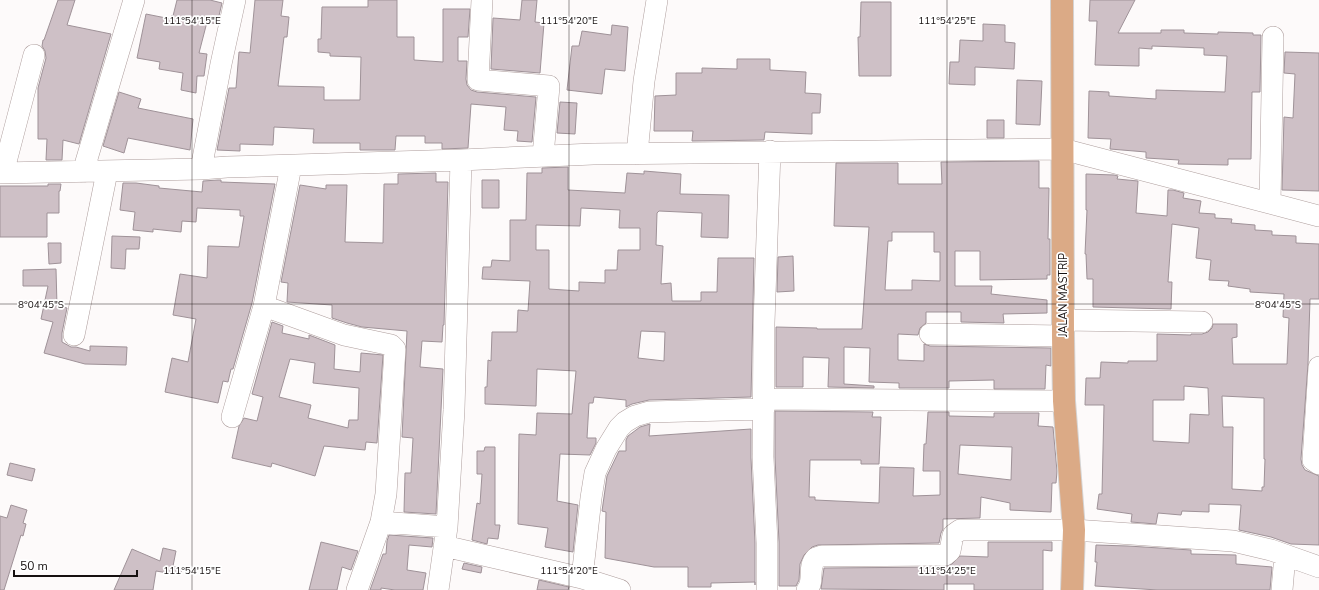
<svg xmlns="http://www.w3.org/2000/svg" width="1319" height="590" font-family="'Nunito Sans',sans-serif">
<rect width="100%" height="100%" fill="#fdfafa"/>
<!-- building -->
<path fill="#cec0c6" stroke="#9f9298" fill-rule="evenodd" d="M58,0H75L67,25L111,34L79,144L63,140L62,160H46L47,139H38V88L46,58L45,51L42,46L43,40H44Z
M177,0H210L222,3L217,24L207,22L199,53L207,54L204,76H197L196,93L181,90L183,73L159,69L160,62L137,58L146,14L171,19L172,15L173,16Z
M255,0H283L281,16L289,17L287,37H284L278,86L324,87V100H360L361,57L330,56V53L318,52V39H321L322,7H368V0H397V37H414V60L443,62V9H470L468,37H458V61H467L466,79L467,85L471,90L477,92L536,97L532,142L517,141L518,131L504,130L506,107L471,104L468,148L442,149V143H425V136H396L395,150H360V143H313L314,129L274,127L273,145L240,144V151L217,150L229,88H236L239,52L250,53Z
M522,0H537L535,22L544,23L540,73L491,69L493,18L520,20Z
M1090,0H1135L1118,33H1161V30H1184V33L1218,34V32L1253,33V35H1261L1260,92H1252L1251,159H1228V165L1178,164L1179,160L1146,158V152L1110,149L1111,139L1088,138L1089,91L1109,92V96L1156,99V90L1225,92L1227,56L1204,55V48L1152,46V49L1139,48V66L1095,65L1097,21H1089Z
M861,2H891V76H859L858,37H860Z
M983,24L1005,25V42L1015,43L1014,69L975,67V85L949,84L950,62H959L960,40L983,41Z
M612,25L628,27L625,71L605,69L602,94L567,90L572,46H579L582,31L611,35Z
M1285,52L1319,53V191L1282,190L1284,117L1293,118L1295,74L1284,73Z
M737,59H770V70L806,72L805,93L821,94L820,113H812V134L765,132L764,140L692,141L693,131H654L655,96L676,95V73H702V68L737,69Z
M1017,80L1042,81L1040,125L1016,124Z
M119,92L141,99L138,108L193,119L190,150L128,138L124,153L103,146Z
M560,102L577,103L575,134L557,133Z
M987,120H1004V138H987Z
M1039,161V188H1049L1048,239H1050V275H1047V279L980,280V251H955V286H992L991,294L1047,300V313L1003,314L1004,323L961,322V312H926V323L920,328L918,335L898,334V360L924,361V344L930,346L1051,348V366L1046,365L1045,389H994V380L949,381V388H899V383L869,382L870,348L844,347V384L874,386V388L828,387L829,358L803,357V387H776V327L817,328V329H862L869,227L834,226L836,163H898V184H942L941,162ZM892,232H934V252H940V281L912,280V290H885L888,241H892Z
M568,167V190L625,193L627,173L644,174V171L681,174L680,194L729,195L728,238L701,237L702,213L659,211L657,213L656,245L663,246L661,284L671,283L672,301H701V292H717L718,258H754L751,397L649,400L632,404L626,407V400L594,397L593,403H589L587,438H596V443L590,455L560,454L557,501L578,505L573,552L545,547L548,528L518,524L519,434L536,435L537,413L572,414L576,371L537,369L536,406L485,404V387H487L488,360L491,361L492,332H517L518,310L528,311L530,281L482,279L483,267H491L492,260L510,261V220H526L527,173H542V168ZM581,208L620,210L619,228H640V250H618L617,270H605V283L579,282V291L549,289V250H536V225L580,226ZM641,331L665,332L664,361L638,358Z
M436,173V182H448L444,325H443L442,342L422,341L420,367L443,369L436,514L404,512L405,473H411L413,438L402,437L407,331L362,327L347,323L332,318V305L287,302L288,283L281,282L300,185L326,189V185H347L345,242L383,243L384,184H398V174Z
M1086,174L1114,175L1118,176L1117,179L1138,181L1136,213L1167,216L1168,190H1173L1184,193L1183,198L1201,201L1199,213L1215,214V218L1232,219L1231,223L1255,225V230L1272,231V235L1296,236V243L1319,244V299H1310L1308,364L1301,459L1302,465L1305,470L1319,476V545L1291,544L1271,537L1239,530L1241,505L1209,504V512L1182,511L1181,515L1158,513L1156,524L1131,522L1132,514L1097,509L1099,494H1102L1104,405H1085L1086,378H1100L1101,362L1128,363V361H1157V334L1191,335V334H1202L1208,332L1212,328L1213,324H1237V337L1232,338L1233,364H1287L1289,318L1283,317L1284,294L1250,292V289L1228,286L1229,281L1209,280L1211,260L1196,258L1199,228L1172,224L1168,282H1172L1171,309L1093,307V279H1087L1086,254H1085L1087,210H1086ZM1184,386L1208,388L1209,415L1190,414L1189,443L1153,441V400H1184ZM1222,396L1264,398V459H1265L1264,487H1262V491L1232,489L1233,427H1223Z
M218,180H221V182L275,184L252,303L233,369H231L228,382L223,381L218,403L165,392L172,358L188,362L196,319L173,315L180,274L207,278L208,246L239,247L244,216H240V210L197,208L196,222L182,221L181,232L153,229V232L133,230L135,212L120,210L123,183H136L159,186V188L202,192L203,181Z
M482,180H499V208H482Z
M48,184H61L60,191H59V213H47V237H0V186H48Z
M112,236L140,237L139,249H126L125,269L111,268Z
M48,243H61V263L49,264Z
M793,256L794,291L777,292L778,257Z
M56,269L57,306L67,308L62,333V342L71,347H76L90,351V346L127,347L126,365L85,364L44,353L53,322L41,319L48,286H23V270Z
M272,322L283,326L282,333L309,339V335L335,345L334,369L360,372L361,353L383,355L377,443L366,442L365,450L324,446L315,476L272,463L271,467L232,458L239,426L244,418L257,421L263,397L252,394ZM290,359L315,363L313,383L359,388L358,420H349L348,428L308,418L311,405L279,397Z
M775,411L873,412L872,417H881L879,464H861V460H810L809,497H815V500L879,503L880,467L914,468L913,496L940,495V471H923L924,444H926L928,412H949V416L994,417V413H1039L1038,426L1053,427L1057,471L1056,483H1052L1051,512L1010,510V503L981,497L980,518L943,519V529L941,533L939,543L818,545L812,547L804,555L800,564L799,580L796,586H779V542L775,457ZM960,445L1012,447L1011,480L958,474Z
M650,424L649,436L751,429V458L755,543V585V582L711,583V587H688V567H654L605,558L606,512L602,511L607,476L619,451H626V440L628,436L640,427Z
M485,447H495V525H500L498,539L488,538L487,544L472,540L477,503L480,504L482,474H477V451H484Z
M10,463L35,469L32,481L7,475Z
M11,505L27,510L23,523L26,524L23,536L21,535L4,590H0V516L7,518Z
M389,535L433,538L432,547L409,545L407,570L426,573L423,590H395L381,588V590H370L383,554H386L387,541Z
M321,542L358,551L351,570L342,567L337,590H309Z
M988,542H1052V551L1043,550V590H974V584H944V590L821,589L824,568L945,567L952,564L960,556L988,557Z
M1096,545L1128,546L1191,550V554L1236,555V564L1272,567L1270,590H1158L1095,586L1097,562H1095Z
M163,548L176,551L173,566L182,570L180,575L156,571L153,590H114L132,549L160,561Z
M464,563L482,567L481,573L462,569Z
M539,580L569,587L568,590H537Z"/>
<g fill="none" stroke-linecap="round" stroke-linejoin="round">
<defs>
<path id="minor" d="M482,0L478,80L549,86L543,156
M637,154L644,81L657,0
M201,169L221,64L235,0
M83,172L134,0
M0,173L201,169L227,167L461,160L593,154L1062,149L1319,216
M3,173L34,55
M1270,203L1273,37
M264,306L344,335L391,345L395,349L386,494L381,522L357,590
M1063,320L1202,322
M930,334L1063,336
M74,335L107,172
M1319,367L1313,460L1319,464
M764,399L1064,401
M232,417L264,306L291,166
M381,522L447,527
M444,546L582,578L620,590
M582,578L591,498L595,473L606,449L619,428L625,422L635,416L649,412L764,409
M438,590L447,527L454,410L461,160
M767,590V543L763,457L764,323L770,151
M807,590C815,581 807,567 816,558L822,556L945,555L950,551L953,535L960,530H1074L1233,541L1271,550L1319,567
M1282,590L1285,555"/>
<path id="major" d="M1062,0L1063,336L1064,401L1074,530L1072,590"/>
</defs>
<!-- minor casing -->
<use href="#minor" stroke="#ae9e9d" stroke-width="22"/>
<!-- major casing -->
<use href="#major" stroke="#d5d4d4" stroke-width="24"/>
<!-- minor -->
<use href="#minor" stroke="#fff" stroke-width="21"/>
<!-- major -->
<use href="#major" stroke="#dbaa86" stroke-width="22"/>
</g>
<!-- ticks -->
<path fill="none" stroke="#161010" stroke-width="1" stroke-opacity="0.45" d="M192,0V590M569,0V590M947,0V590M0,304H1319"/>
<g text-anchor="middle" stroke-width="3.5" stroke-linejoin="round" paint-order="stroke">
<!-- street labels -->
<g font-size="11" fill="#161010" stroke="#fff">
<text transform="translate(1063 295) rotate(-90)" y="4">JALAN MASTRIP</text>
</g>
</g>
<g font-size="10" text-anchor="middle" fill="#161010" stroke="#fff" stroke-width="3.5" stroke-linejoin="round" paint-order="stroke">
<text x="192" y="24">111°54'15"E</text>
<text x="569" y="24">111°54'20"E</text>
<text x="947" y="24">111°54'25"E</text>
<text x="41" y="308">8°04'45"S</text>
<text x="1278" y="308">8°04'45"S</text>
<text x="192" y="574">111°54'15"E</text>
<text x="569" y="574">111°54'20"E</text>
<text x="947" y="574">111°54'25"E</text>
</g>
<!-- scale -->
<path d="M14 570v6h123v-6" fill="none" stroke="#161010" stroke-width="2"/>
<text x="20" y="570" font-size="12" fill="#161010" stroke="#ffffff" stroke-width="3" paint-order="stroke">50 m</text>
</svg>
